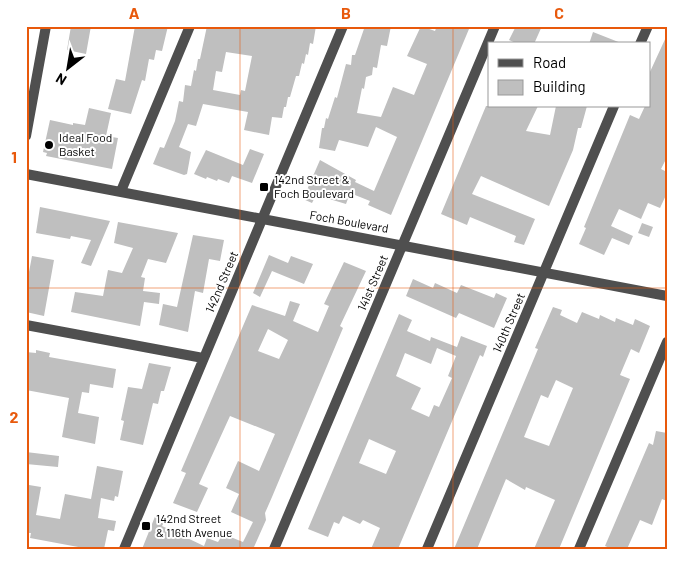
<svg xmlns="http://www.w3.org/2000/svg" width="693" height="575" font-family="Barlow,sans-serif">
<rect width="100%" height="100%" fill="#fff"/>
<!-- building -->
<path fill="#bfbfbf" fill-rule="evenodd" d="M71,26H91L86,54L67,50Z
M135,26H168L162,51L156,50L154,60L149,59L145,81L142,80L131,114L108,109L116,79L125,81Z
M207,26H316L313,44L310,43L308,55L306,54L304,64L302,63L299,76H296L290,97H288L286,107H284L282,118L272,117L269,135L244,130L248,112L203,104L196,126L188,124L179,147L191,152L187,174L184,175L153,164L160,147L164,148L175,121L179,101L183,102L185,85L191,86L194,70L196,71L198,59H200ZM226,52L252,56L245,91L241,90L240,95L213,90L216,71L222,72Z
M365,26H391L387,46L381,45L377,68L373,67L372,75L366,77L364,89L362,88L357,113L381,117L393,87L414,95L427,64L407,56L421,26L435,31L437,26H464L469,29L391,215L368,205L370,201L350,193L346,204L316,195L312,203L303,199L320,160L356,180L355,182L374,191L397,137L376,127L368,147L339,140L335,151L319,148L322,128H324L326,118L328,119L335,97L337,98L346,64L351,65L352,55H355Z
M516,26H542L534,44H518L509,40Z
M593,32L621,43L620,44H589Z
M667,35V157L661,169L667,172V193L660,208L648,203L641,219L619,209L611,226L633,236L629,245L612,238L604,255L579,244L586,228L584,227L630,115L639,119L645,106H649V74Z
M486,106H538L526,131L550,135L556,106H587L581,128H578L573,150L549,206L481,176L472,194L535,219L524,245L514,242L516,236L470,217L467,225L441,214Z
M89,108L111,113L106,136L118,138L112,169L46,156L47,153L43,152L50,120L73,125V123L85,125Z
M250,149L264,154L252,183L232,176L229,183L218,179L217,181L207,177L206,179L194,174L206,150L243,165Z
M40,207L110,221L91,266L81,263L91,240L71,236L70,239L36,233Z
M118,222L178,233L166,263L148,259L141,277L145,278L143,291L160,293L159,304L144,302L140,326L71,312L75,292L103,296L108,270L122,273L133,248L114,243Z
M642,223L653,227L649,237L638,233Z
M193,235L224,240L220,261L209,259L203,293L195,291L188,332L159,325L163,304L177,307Z
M269,255L288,263L291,256L313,264L304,284L272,271L260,297L253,293Z
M32,256L54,260L44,316L26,312V288Z
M344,262L366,271L340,326L343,328L272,497L265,513L266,520L254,547L259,549H142L156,514L166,518L162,526L204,546L207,538L218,542L223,534L243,542L253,522L231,512L239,494L226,488L238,461L259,471L275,434L230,416L199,484L208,488L197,512L173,503L186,473L181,471L252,305L285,316L290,301L300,304L293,321L318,332L329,306L324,304ZM268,329L288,340L279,359L258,351Z
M413,279L433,288L435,283L457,293L461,285L494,298L496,293L507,298L494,328L459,313L456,318L406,296Z
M553,307L562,310L560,315L577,323L582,312L599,319L600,315L615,322L616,318L633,325L635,319L650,326L639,353L631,349L620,375L630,379L559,549H534L555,500L526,487L525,490L506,479L477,549H454L538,349L535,348ZM556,380L573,388L549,446L524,437L541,395L548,398Z
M399,314L412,320L407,331L430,341L431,337L457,347L461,336L487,346L483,357L480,355L398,549H371L380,528L363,520L360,524L343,516L339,524L334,522L328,537L308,529ZM437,348L456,356L448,376L452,378L439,407L434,405L429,417L411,409L421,388L396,376L405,353L431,364ZM369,439L396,451L386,474L359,463Z
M36,350L50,353L49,357L116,369L113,388L90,384L89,393L82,392L78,413L99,417L95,444L62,437L69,398L26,390V352L36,353Z
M149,363L171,367L164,391H161L158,404L153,403L143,445L120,440L124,421L121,420L128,387L142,389Z
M656,431L667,433V501L662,499L652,525L640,520L627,549H612L605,546L649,443L653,445Z
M26,452L59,456L58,467L26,464Z
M97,466L123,471L118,497L115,496L114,501L101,498L98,518L116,521L114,531L108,530L104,549H89L30,538L31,533H26V501L29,485L41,487L36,515L60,519L65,494L91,499Z"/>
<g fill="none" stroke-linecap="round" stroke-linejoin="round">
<!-- minor -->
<path stroke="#4f4f4f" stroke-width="10" d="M640,44L648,26
M26,136L46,26
M26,174L667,296
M121,191L190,26
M26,325L203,358
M124,549L343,26
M274,549L495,26
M427,549L614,106
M579,549L667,342"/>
</g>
<!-- grid -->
<path fill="none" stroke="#e8590c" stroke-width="1" stroke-opacity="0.55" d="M240,26V549M453,26V549M26,288H667"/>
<!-- markers -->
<g fill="#000" stroke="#fff" stroke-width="2">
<circle cx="49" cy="145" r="5"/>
<rect x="259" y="182" width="10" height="10" rx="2.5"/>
<rect x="141" y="521" width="10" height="10" rx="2.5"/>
</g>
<g text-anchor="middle" stroke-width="4" stroke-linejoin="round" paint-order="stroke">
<!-- poi labels -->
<g font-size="12" fill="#000" stroke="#fff" text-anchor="start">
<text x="59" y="142">Ideal Food<tspan x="59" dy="14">Basket</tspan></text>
<text x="274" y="184">142nd Street &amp;<tspan x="274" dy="14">Foch Boulevard</tspan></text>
<text x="156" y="523">142nd Street<tspan x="156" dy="14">&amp; 116th Avenue</tspan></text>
</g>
<!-- street labels -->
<g font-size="12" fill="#000" stroke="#fff">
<text transform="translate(349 222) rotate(10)" y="4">Foch Boulevard</text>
<text transform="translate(222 282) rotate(-67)" y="4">142nd Street</text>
<text transform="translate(373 283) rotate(-67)" y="4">141st Street</text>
<text transform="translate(509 323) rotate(-67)" y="4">140th Street</text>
</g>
</g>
<!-- border -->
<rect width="693" height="575" fill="none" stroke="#ffffff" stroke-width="55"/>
<!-- legend -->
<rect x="488" y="42" width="162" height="65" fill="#ffffff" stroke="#999999"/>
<rect x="498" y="59" width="25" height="8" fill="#4f4f4f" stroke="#999999"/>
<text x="533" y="68" font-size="15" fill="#000000">Road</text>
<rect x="498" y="80" width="25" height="15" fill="#bfbfbf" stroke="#999999"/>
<text x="533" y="92" font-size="15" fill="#000000">Building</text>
<!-- north arrow -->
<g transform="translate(68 68) rotate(211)" stroke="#ffffff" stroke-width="4" paint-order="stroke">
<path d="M0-4L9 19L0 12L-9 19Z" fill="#000000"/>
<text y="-8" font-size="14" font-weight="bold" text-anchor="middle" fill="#000000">N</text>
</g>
<rect x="28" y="28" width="638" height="520" fill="none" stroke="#e8590c" stroke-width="2"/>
<g font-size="16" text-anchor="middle" font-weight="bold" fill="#e8590c">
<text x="134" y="19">A</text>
<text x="346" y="19">B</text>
<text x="559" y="19">C</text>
<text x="14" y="163">1</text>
<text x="14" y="423">2</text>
</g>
</svg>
